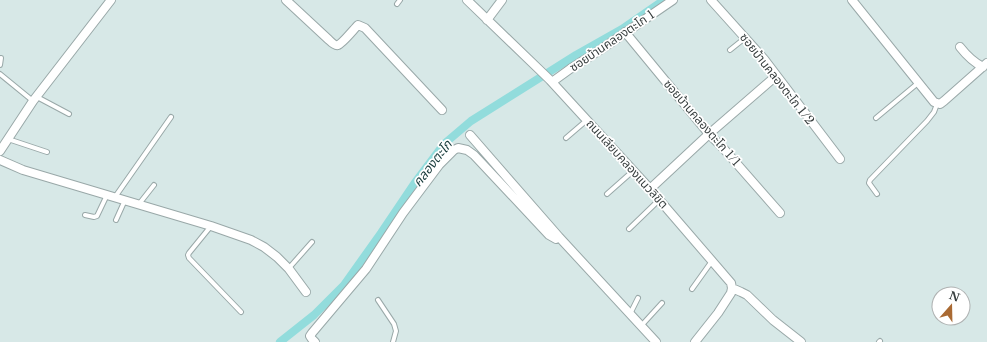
<svg xmlns="http://www.w3.org/2000/svg" width="987" height="342" font-family="'Libre Baskerville','Noto Sans Thai',serif">
<rect width="100%" height="100%" fill="#d7e8e7"/>
<g fill="none" stroke-linecap="round" stroke-linejoin="round">
<!-- canal -->
<path stroke="#92dcdc" stroke-width="8" d="M280,342L314,315L344,285L381,233L414,184L444,144L471,121L576,55L622,29L664,0"/>
<defs>
<path id="lane" d="M397,4L400,0
M730,50L745,38
M0,65L1,58
M0,74L33,101
M37,97L69,114
M876,118L918,83
M566,138L587,120
M8,139L47,152
M607,194L633,171
M877,194L869,183L870,180L927,121L934,112L937,104
M115,197L171,117
M139,204L154,185
M85,215L94,217L97,216L107,195
M116,220L125,200
M211,226L189,253L188,255L189,258L241,312
M629,229L659,200
M289,268L312,242
M692,289L712,261
M378,300L394,324L396,331L393,342
M630,314L638,298
M641,326L662,303
M879,342L880,341"/>
<path id="street" d="M286,0L329,40C331,42 335,46 338,45C342,44 354,29 358,25L365,28L442,110
M467,0L550,80L650,189L731,283L732,288L731,293L718,313L695,342
M711,0L764,59L840,159
M852,0L934,102L940,104L944,101L987,63
M487,20L502,0
M625,32L709,134L723,148L780,213
M960,47C967,56 973,62 983,67
M552,82L570,69L600,50L673,0
M470,135L559,237L656,342
M0,151L33,101L111,0
M0,160L23,170L211,226L251,240L264,247L277,257L289,269L306,292
M650,189L709,134L776,76
M732,288L741,292L747,295L773,320L801,342
M315,342L312,339L310,336L312,333L366,269L403,213L439,165L454,150L458,148L467,150L474,155L549,235L556,239L559,237"/>
</defs>
<!-- lane casing -->
<use href="#lane" stroke="#99a8a8" stroke-width="6"/>
<!-- street casing -->
<use href="#street" stroke="#99a8a8" stroke-width="10"/>
<!-- lane -->
<use href="#lane" stroke="#fff" stroke-width="4"/>
<!-- street -->
<use href="#street" stroke="#fff" stroke-width="8"/>
</g>
<g text-anchor="middle" stroke-width="3.5" stroke-linejoin="round" paint-order="stroke">
<!-- street labels -->
<g font-size="12" fill="#373e3e" stroke="#fff">
<text transform="translate(612 41) rotate(-34)" y="4">ซอยบ้านคลองตะโก 1</text>
<text transform="translate(777 79) rotate(52)" y="4">ซอยบ้านคลองตะโก 1/2</text>
<text transform="translate(702 123) rotate(49)" y="4">ซอยบ้านคลองตะโก 1/1</text>
<text transform="translate(627 164) rotate(48)" y="4">ถนนเลียบคลองแนวลิขิต</text>
</g>
<!-- water labels -->
<g font-size="13" font-style="italic" fill="#153939" stroke="#fff">
<text transform="translate(432 163) rotate(-52)" y="5">คลองตะโก</text>
</g>
</g>
<!-- north arrow -->
<g transform="translate(951 306) rotate(20)"><circle r="19" fill="#ffffff" stroke="#afb2b2"/>
<path d="M0-3L7 15L0 10L-7 15Z" fill="#aa6a33"/>
<text y="-6" font-size="11" font-weight="bold" text-anchor="middle" fill="#373e3e">N</text>
</g>
</svg>
